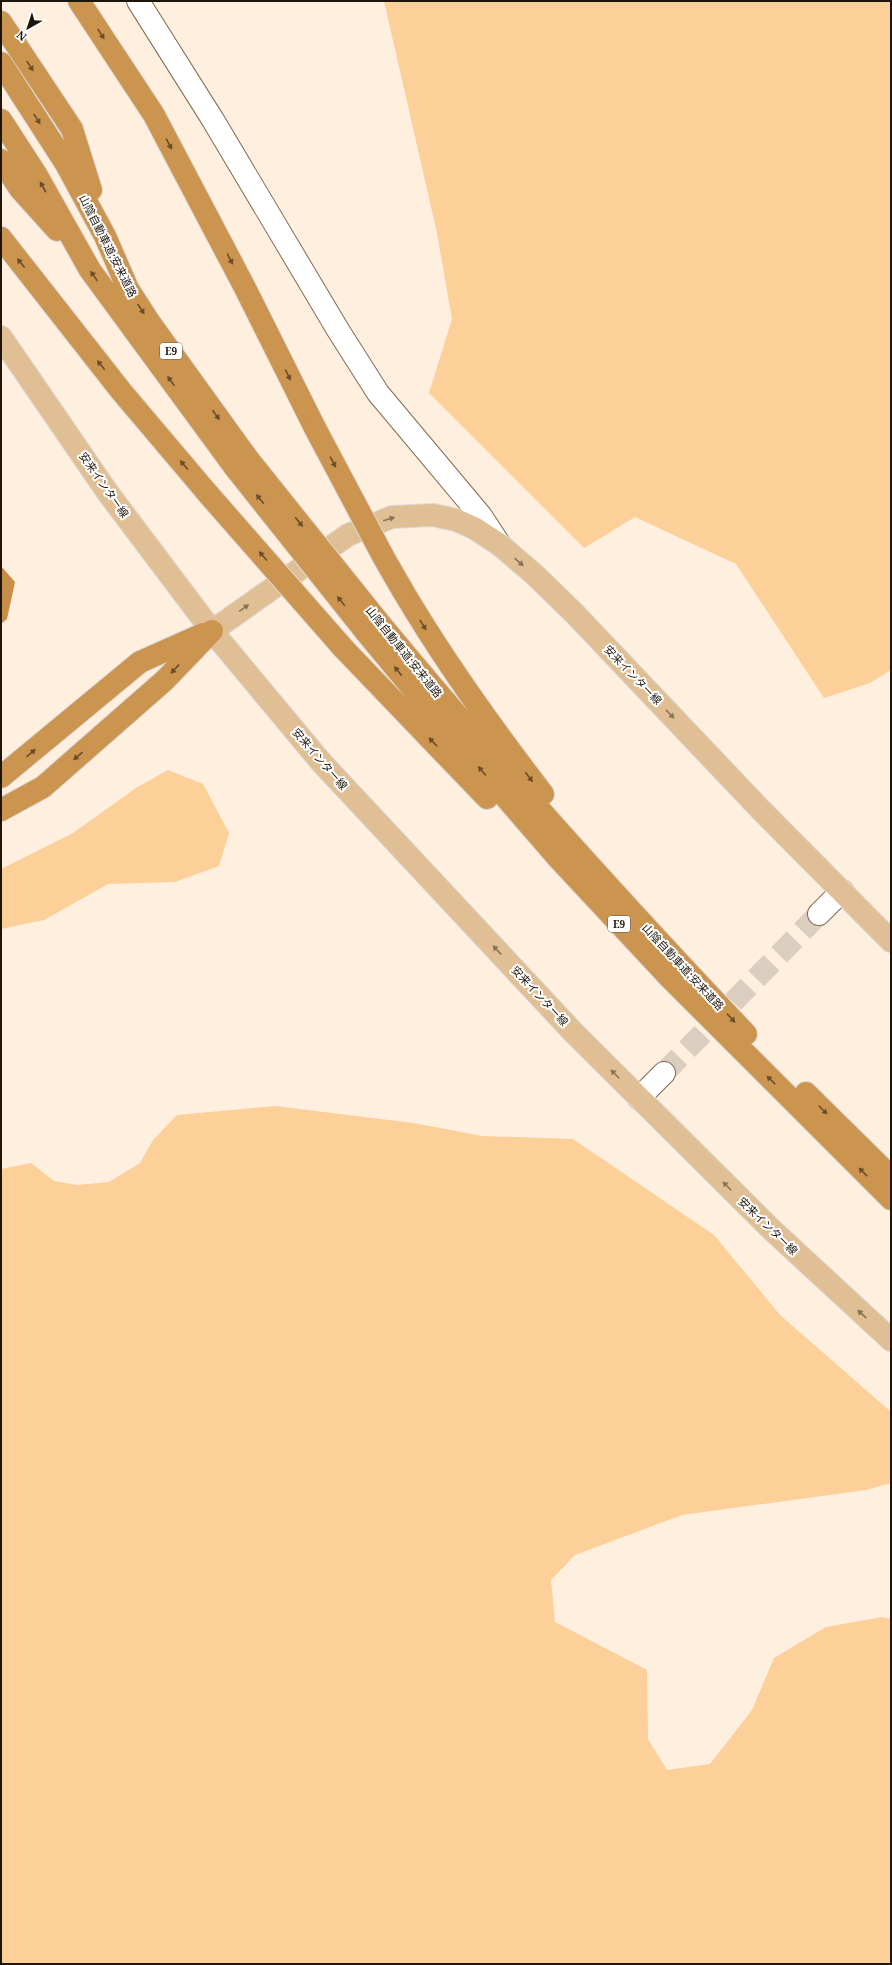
<svg xmlns="http://www.w3.org/2000/svg" width="892" height="1965" font-family="'Noto Serif','Noto Sans JP',serif">
<rect width="100%" height="100%" fill="#feefde"/>
<!-- green -->
<path fill="#fdcf99" d="M384,1H891V670L870,683L824,698L736,564L635,517L584,548L429,393L452,319L437,233Z
M168,770L203,784L229,833L219,866L175,882L108,884L44,920L1,929V869L73,833L136,788Z
M275,1106L413,1123L483,1136L573,1139L714,1235L780,1315L891,1412V1483L866,1490L682,1515L575,1555L551,1580L555,1622L647,1670L648,1739L667,1770L710,1764L752,1710L774,1658L826,1627L882,1617L891,1619V1964H1V1169L31,1163L54,1181L77,1185L109,1182L140,1163L153,1140L177,1115Z"/>
<!-- water -->
<path fill="#c68e47" d="M1,566L15,582L7,619L1,624Z"/>
<g fill="none" stroke-linecap="round" stroke-linejoin="round">
<!-- minor-tunnel -->
<path stroke="#dccebe" stroke-width="22" stroke-dasharray="22 11" stroke-linecap="butt" d="M664,1073L819,914"/>
<defs>
<path id="minor" d="M138,1L213,120L338,330L378,393L481,516L500,545
M819,914L842,891
M639,1098L664,1073"/>
<path id="major" d="M1,337L108,493L212,631L321,762L574,1033L771,1229L891,1340
M212,631L348,535L392,517L433,515L456,520L474,528L500,545L535,575L575,614L760,809L891,941"/>
<path id="highway" d="M79,1L154,115L244,286L315,428
M1,22L72,129L91,190
M1,63L66,164L105,236L128,289L150,323L248,459
M1,120L36,174L90,270L236,469
M1,160L20,189L57,230
M1,238L121,391L209,495
M403,591C445,662 493,729 543,794
M377,620C495,763 619,900 746,1034
M365,631L442,724L558,858L669,977L891,1199
M344,649L487,798
M1,777L140,662L203,634
M1,810L43,787L165,680L212,631
M806,1093L891,1177"/>
</defs>
<!-- minor casing -->
<use href="#minor" stroke="#816b51" stroke-width="24"/>
<!-- major casing -->
<use href="#major" stroke="#dbd9d8" stroke-width="24"/>
<!-- highway casing -->
<use href="#highway" stroke="#dbd9d8" stroke-width="24"/>
<!-- minor -->
<use href="#minor" stroke="#fff" stroke-width="22"/>
<!-- major -->
<use href="#major" stroke="#e0bf95" stroke-width="22"/>
<!-- highway -->
<use href="#highway" stroke="#cb944f" stroke-width="22"/>
<defs>
<path id="highway-bridge" d="M315,428L384,558L403,591
M248,459L377,620
M236,469L365,631
M209,495L344,649"/>
</defs>
<!-- highway-bridge casing -->
<use href="#highway-bridge" stroke="#dbd9d8" stroke-width="24" stroke-linecap="butt"/>
<!-- highway-bridge -->
<use href="#highway-bridge" stroke="#cb944f" stroke-width="22"/>
</g>
<!-- one-way arrows -->
<defs><path id="oneway-solid" d="M-6-.8H1V-3.2L6.5 0L1 3.2V.8H-6Z"/></defs>
<g fill="#6b4e29">
<use href="#oneway-solid" transform="translate(101 34) rotate(57)"/>
<use href="#oneway-solid" transform="translate(30 66) rotate(57)"/>
<use href="#oneway-solid" transform="translate(37 119) rotate(57)"/>
<use href="#oneway-solid" transform="translate(169 144) rotate(62)"/>
<use href="#oneway-solid" transform="translate(43 187) rotate(-119)"/>
<use href="#oneway-solid" transform="translate(230 259) rotate(62)"/>
<use href="#oneway-solid" transform="translate(21 263) rotate(-128)"/>
<use href="#oneway-solid" transform="translate(94 276) rotate(-125)"/>
<use href="#oneway-solid" transform="translate(141 309) rotate(57)"/>
<use href="#oneway-solid" transform="translate(101 365) rotate(-128)"/>
<use href="#oneway-solid" transform="translate(288 375) rotate(64)"/>
<use href="#oneway-solid" transform="translate(171 381) rotate(-126)"/>
<use href="#oneway-solid" transform="translate(216 415) rotate(54)"/>
<use href="#oneway-solid" transform="translate(333 462) rotate(62)"/>
<use href="#oneway-solid" transform="translate(184 465) rotate(-130)"/>
<use href="#oneway-solid" transform="translate(260 499) rotate(-129)"/>
<use href="#oneway-solid" transform="translate(299 522) rotate(51)"/>
<use href="#oneway-solid" transform="translate(263 556) rotate(-131)"/>
<use href="#oneway-solid" transform="translate(341 601) rotate(-129)"/>
<use href="#oneway-solid" transform="translate(423 625) rotate(58)"/>
<use href="#oneway-solid" transform="translate(175 669) rotate(133)"/>
<use href="#oneway-solid" transform="translate(398 671) rotate(-129)"/>
<use href="#oneway-solid" transform="translate(433 742) rotate(-134)"/>
<use href="#oneway-solid" transform="translate(31 753) rotate(-40)"/>
<use href="#oneway-solid" transform="translate(78 756) rotate(139)"/>
<use href="#oneway-solid" transform="translate(482 771) rotate(-131)"/>
<use href="#oneway-solid" transform="translate(529 777) rotate(53)"/>
<use href="#oneway-solid" transform="translate(731 1018) rotate(47)"/>
<use href="#oneway-solid" transform="translate(771 1080) rotate(-135)"/>
<use href="#oneway-solid" transform="translate(823 1110) rotate(45)"/>
<use href="#oneway-solid" transform="translate(863 1172) rotate(-135)"/>
</g>
<g fill="#887256">
<use href="#oneway-solid" transform="translate(389 519) rotate(-17)"/>
<use href="#oneway-solid" transform="translate(519 562) rotate(41)"/>
<use href="#oneway-solid" transform="translate(244 608) rotate(-35)"/>
<use href="#oneway-solid" transform="translate(670 714) rotate(46)"/>
<use href="#oneway-solid" transform="translate(497 950) rotate(-133)"/>
<use href="#oneway-solid" transform="translate(615 1074) rotate(-135)"/>
<use href="#oneway-solid" transform="translate(727 1186) rotate(-135)"/>
<use href="#oneway-solid" transform="translate(862 1314) rotate(-137)"/>
</g>
<g text-anchor="middle" stroke-width="4" stroke-linejoin="round" paint-order="stroke">
<!-- shield labels -->
<g fill="#fff" stroke="#615a54" stroke-width="1">
<rect x="160" y="343" width="22" height="16" rx="3"/>
<rect x="608" y="916" width="22" height="16" rx="3"/>
</g>
<g font-size="10" font-weight="bold" fill="#1d140a">
<text x="171" y="355">E9</text>
<text x="619" y="928">E9</text>
</g>
<!-- street labels -->
<g font-size="11" fill="#1d140a" stroke="#fff">
<text transform="translate(108 246) rotate(63)" y="4">山陰自動車道;安来道路</text>
<text transform="translate(104 485) rotate(55)" y="4">安来インター線</text>
<text transform="translate(404 652) rotate(51)" y="4">山陰自動車道;安来道路</text>
<text transform="translate(633 675) rotate(46)" y="4">安来インター線</text>
<text transform="translate(320 759) rotate(49)" y="4">安来インター線</text>
<text transform="translate(683 967) rotate(47)" y="4">山陰自動車道;安来道路</text>
<text transform="translate(540 996) rotate(47)" y="4">安来インター線</text>
<text transform="translate(768 1226) rotate(44)" y="4">安来インター線</text>
</g>
</g>
<!-- border -->
<rect width="892" height="1965" fill="none" stroke="#1d140a" stroke-width="4"/>
<!-- north arrow -->
<g transform="translate(28 28) rotate(219)" stroke="#ffffff" stroke-width="3" paint-order="stroke">
<path d="M0-3L7 15L0 10L-7 15Z" fill="#1d140a"/>
<text y="-6" font-size="11" font-weight="bold" text-anchor="middle" fill="#1d140a">N</text>
</g>
</svg>
